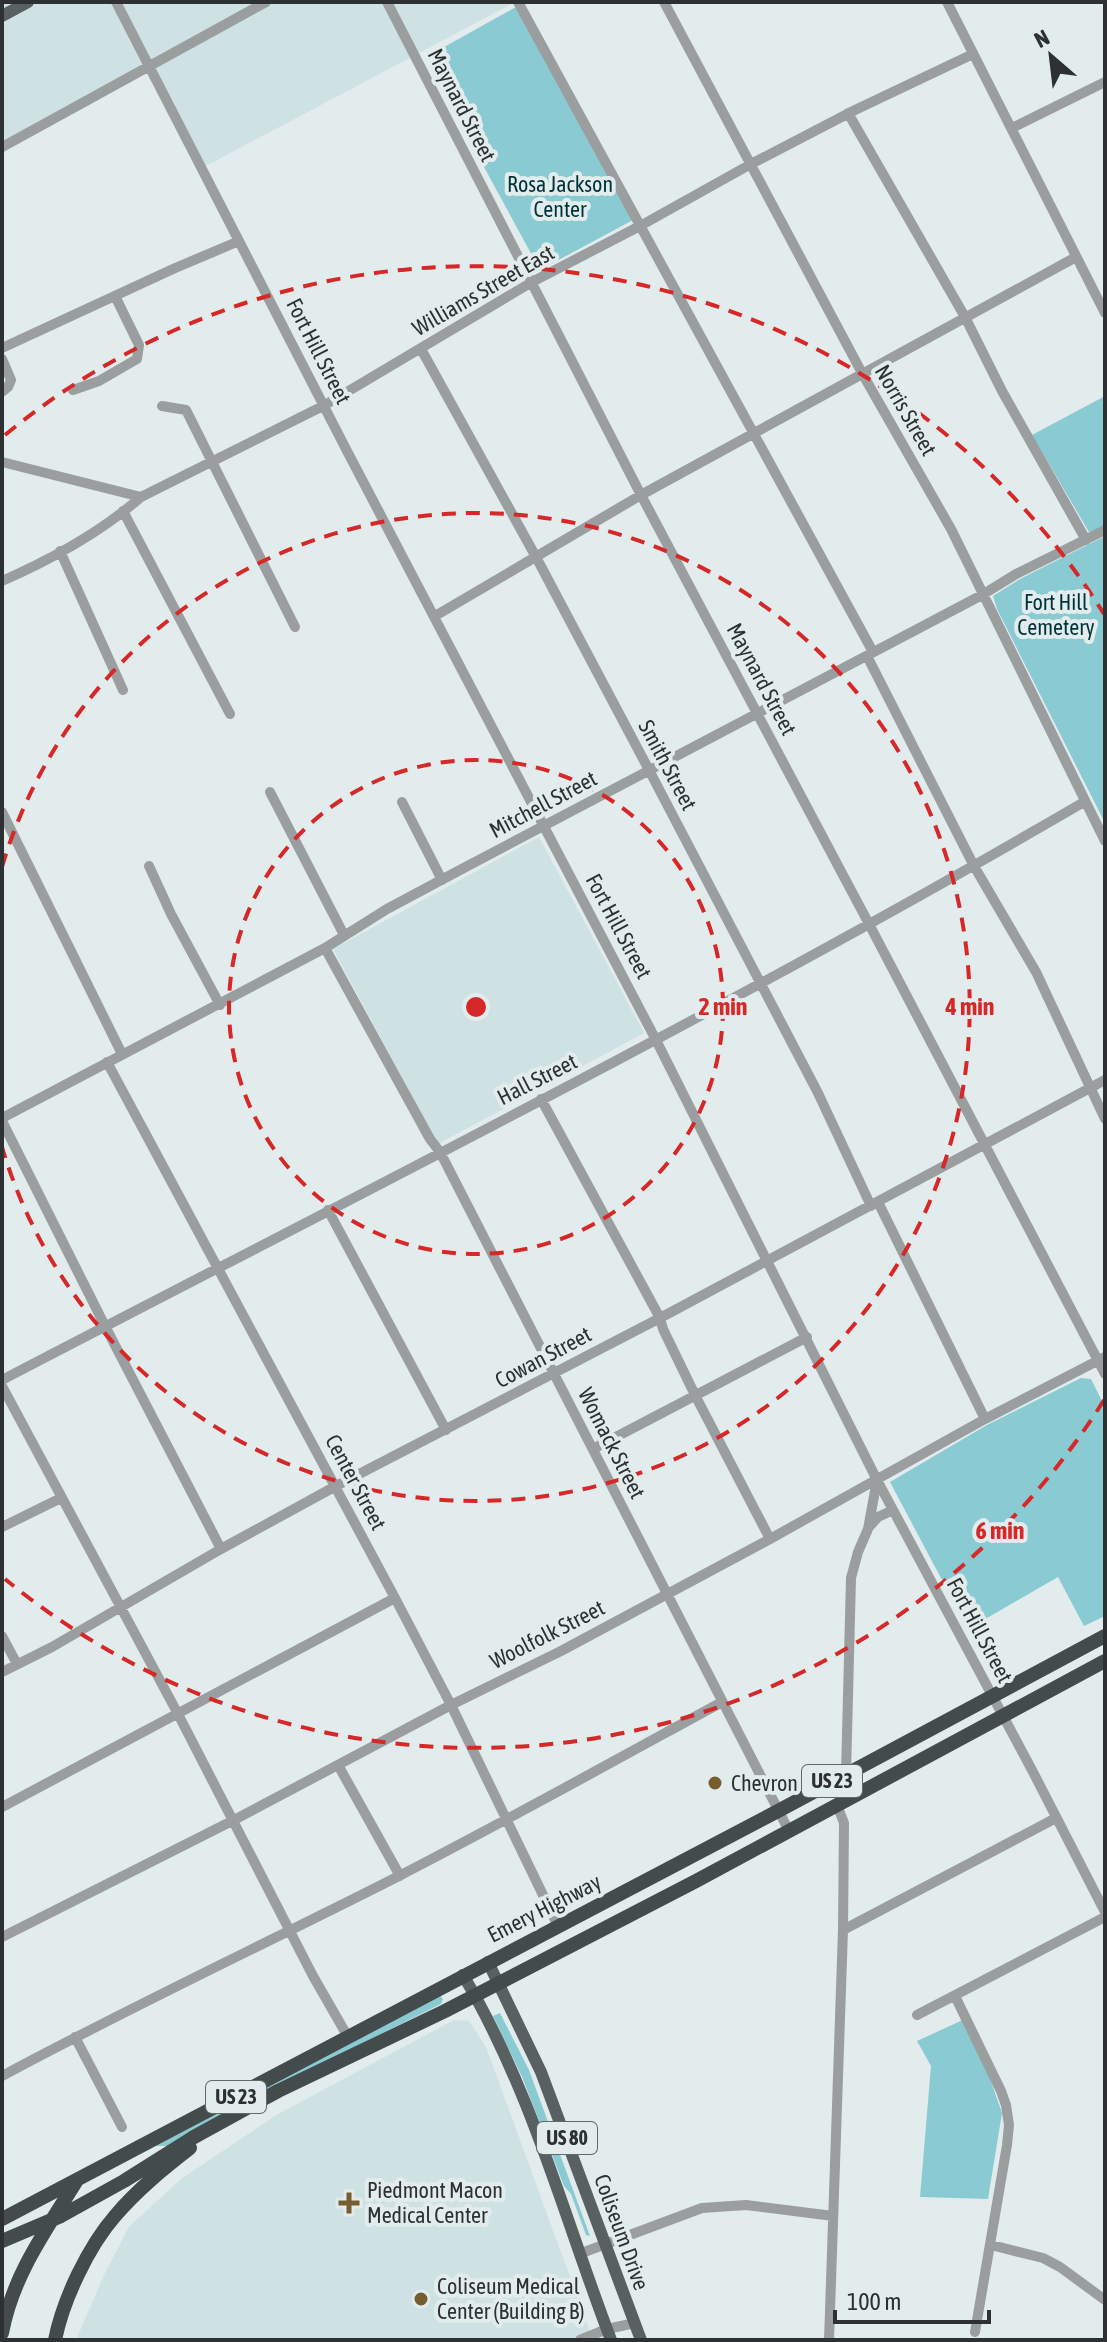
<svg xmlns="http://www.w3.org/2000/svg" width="1107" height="2342" font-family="'Asap Condensed',sans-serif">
<rect width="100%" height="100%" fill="#e2eced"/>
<!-- built -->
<path fill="#cee1e3" d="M2,2H515L202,168L149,67L2,147Z
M539,837L644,1033L438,1144L333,949Z
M454,2020L469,2021L486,2047L593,2340H76L105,2273L129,2227L181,2179L278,2114Z"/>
<!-- green -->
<path fill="#8acad2" d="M516,7L633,220L540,270L466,134L428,56Z
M1105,396V526L1089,532L1032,435Z
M1105,536V823L997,609L993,596L1020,579Z
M1081,1378L1091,1379L1105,1407V1616L1084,1626L1058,1577L968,1629L890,1482L987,1425Z
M439,1994L443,1999L441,2004L236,2106L168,2146H156Z
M500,2013L529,2070L590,2236L586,2235L571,2194L564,2186L523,2079L493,2016Z
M965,2019L989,2076L1002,2113L988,2199L920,2197L931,2066L917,2041Z"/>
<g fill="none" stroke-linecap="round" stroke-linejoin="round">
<!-- minor -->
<path stroke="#9a9e9f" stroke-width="10" d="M116,2L347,451L656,1040L877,1480L1033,1772L1105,1912
M387,2L641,495L869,924L1105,1374
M518,2L873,652
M664,2L862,373L951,529L1105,841
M947,2L1105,313
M848,113L965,317L1002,391L1086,540
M1012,128L1105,82
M2,147L266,2
M2,348L173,269L239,241
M421,349L536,557L649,770L818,1093L871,1206
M2,359L11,380L8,387L2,392
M73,390L99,381L137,359L139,345L115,296
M162,406L186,410L295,627
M2,462L141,497L325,405L532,282L640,226L751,164L855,110L973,54
M123,511L230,714
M60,551L123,690
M2,581C50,560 101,532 141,497
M435,616L641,495L1076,257
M867,656L974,866L1036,972L1105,1119
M270,792L344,935
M402,802L442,880
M2,812L122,1054
M149,866L171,914L220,1005
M325,948L430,1139L440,1152L789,1831
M107,1062L395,1598L451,1705L558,1926
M541,1099L660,1318L663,1329L695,1395L770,1539
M2,1118L325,948L387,909L460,870L982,595L1016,574L1105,530
M2,1121L105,1326L221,1549
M878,1202L985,1419
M328,1210L446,1430
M2,1380C365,1191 731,1008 1084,802
M2,1386L178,1714L313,1976L348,2037
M593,1449L807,1337
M2,1527L61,1498
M869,1527L878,1517L893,1510
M2,1636L17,1664
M2,1672L52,1647L221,1549L336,1486L660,1318L1105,1080
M338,1765L400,1876
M846,1774L851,1578L858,1552L868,1529L877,1480
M2,1807L395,1598
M843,1930L1056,1818
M2,1937L234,1820L451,1705L561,1651L770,1539L985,1419L1105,1357
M955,1996L1001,2091L1006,2105L1009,2125L1007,2145L975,2332
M917,2015L1105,1917
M75,2037L122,2127
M2,2076C132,2006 265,1944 397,1877C506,1821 614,1761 722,1702
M991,2245L1043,2258L1060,2267L1105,2300
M579,2254L702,2208L746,2205L833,2216
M580,2340L607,2329L635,2323
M829,2340L843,1930L844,1823L837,1805"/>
<!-- major -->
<path stroke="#596061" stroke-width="12" d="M2,16L28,2
M488,1962L541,2072L641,2340
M463,1975C531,2089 564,2217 611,2340"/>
<!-- highway -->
<path stroke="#434b4c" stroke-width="14" d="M2,2219L778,1811L1105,1636
M2,2241L61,2216L124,2181L194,2137L278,2091L445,2011L696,1881L1105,1661
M2,2333C13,2274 47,2229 77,2180
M55,2340C63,2300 88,2247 115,2216C137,2190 163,2169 190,2148"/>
</g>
<!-- distance rings -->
<g fill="none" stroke="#d62828" stroke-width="4" stroke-dasharray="14 10">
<circle cx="476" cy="1007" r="247"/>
<path d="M2 867A494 494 0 1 1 2 1147"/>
<path d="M1104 1400A741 741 0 0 1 5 1579M5 435A741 741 0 0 1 1104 614"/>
</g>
<!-- markers -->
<g fill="#765e2f" stroke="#e2eced" stroke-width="3">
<circle cx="715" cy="1783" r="8"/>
<path d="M345 2191h8v8h8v8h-8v8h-8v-8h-8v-8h8z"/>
<circle cx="421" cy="2299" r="8"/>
</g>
<g text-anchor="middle" stroke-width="8" stroke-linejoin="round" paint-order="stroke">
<!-- shield labels -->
<g fill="#e2eced" stroke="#636969" stroke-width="2">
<rect x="802" y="1765" width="60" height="32" rx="6"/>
<rect x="206" y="2081" width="60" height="32" rx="6"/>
<rect x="537" y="2122" width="60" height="32" rx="6"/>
</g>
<g font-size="20" font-weight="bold" fill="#2d3131">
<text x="832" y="1788">US 23</text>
<text x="236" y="2104">US 23</text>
<text x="567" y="2145">US 80</text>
</g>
<!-- street labels -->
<g font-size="22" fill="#2d3131" stroke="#e2eced">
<text transform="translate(462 105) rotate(63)" y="8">Maynard Street</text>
<text transform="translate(483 290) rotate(-30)" y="8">Williams Street East</text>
<text transform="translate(319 351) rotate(63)" y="8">Fort Hill Street</text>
<text transform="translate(906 410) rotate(60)" y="8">Norris Street</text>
<text transform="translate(762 679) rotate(62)" y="8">Maynard Street</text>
<text transform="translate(668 765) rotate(62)" y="8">Smith Street</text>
<text transform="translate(543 804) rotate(-28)" y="8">Mitchell Street</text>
<text transform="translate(619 926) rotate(62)" y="8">Fort Hill Street</text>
<text transform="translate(537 1079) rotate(-27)" y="8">Hall Street</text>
<text transform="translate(543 1357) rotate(-28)" y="8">Cowan Street</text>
<text transform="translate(612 1443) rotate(63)" y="8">Womack Street</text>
<text transform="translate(356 1482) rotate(62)" y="8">Center Street</text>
<text transform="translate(980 1630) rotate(62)" y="8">Fort Hill Street</text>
<text transform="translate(547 1634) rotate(-27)" y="8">Woolfolk Street</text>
<text transform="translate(544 1908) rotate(-27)" y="8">Emery Highway</text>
<text transform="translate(622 2232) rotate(70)" y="8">Coliseum Drive</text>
</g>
<!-- park labels -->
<g font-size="22" fill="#003439" stroke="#e2eced">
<text x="560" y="192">Rosa Jackson<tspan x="560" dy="25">Center</tspan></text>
<text x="1056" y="610">Fort Hill<tspan x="1056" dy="25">Cemetery</tspan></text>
</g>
<!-- poi labels -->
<g font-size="22" fill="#2d3131" stroke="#e2eced" text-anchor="start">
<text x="731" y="1791">Chevron</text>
<text x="367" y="2198">Piedmont Macon<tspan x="367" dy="25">Medical Center</tspan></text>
<text x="437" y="2294">Coliseum Medical<tspan x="437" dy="25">Center (Building B)</tspan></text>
</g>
</g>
<circle cx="476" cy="1007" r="12" fill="#d62828" stroke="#e2eced" stroke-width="4"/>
<g font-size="24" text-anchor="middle" font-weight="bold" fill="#d62828" stroke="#e2eced" stroke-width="8" stroke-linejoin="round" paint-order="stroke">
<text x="723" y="1015">2 min</text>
<text x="970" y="1015">4 min</text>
<text x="1000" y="1539">6 min</text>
</g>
<!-- border -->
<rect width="1107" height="2342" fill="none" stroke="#2d3131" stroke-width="8"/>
<!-- north arrow -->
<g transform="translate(1051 56) rotate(332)" stroke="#e2eced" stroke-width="6" paint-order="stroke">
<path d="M0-6L14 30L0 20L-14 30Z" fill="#2d3131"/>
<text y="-12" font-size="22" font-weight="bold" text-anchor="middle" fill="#2d3131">N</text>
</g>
<!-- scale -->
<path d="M835 2310v12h154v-12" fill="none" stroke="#2d3131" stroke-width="4"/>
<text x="847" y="2310" font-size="24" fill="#2d3131" stroke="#e2eced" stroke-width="6" paint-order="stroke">100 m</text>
</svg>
